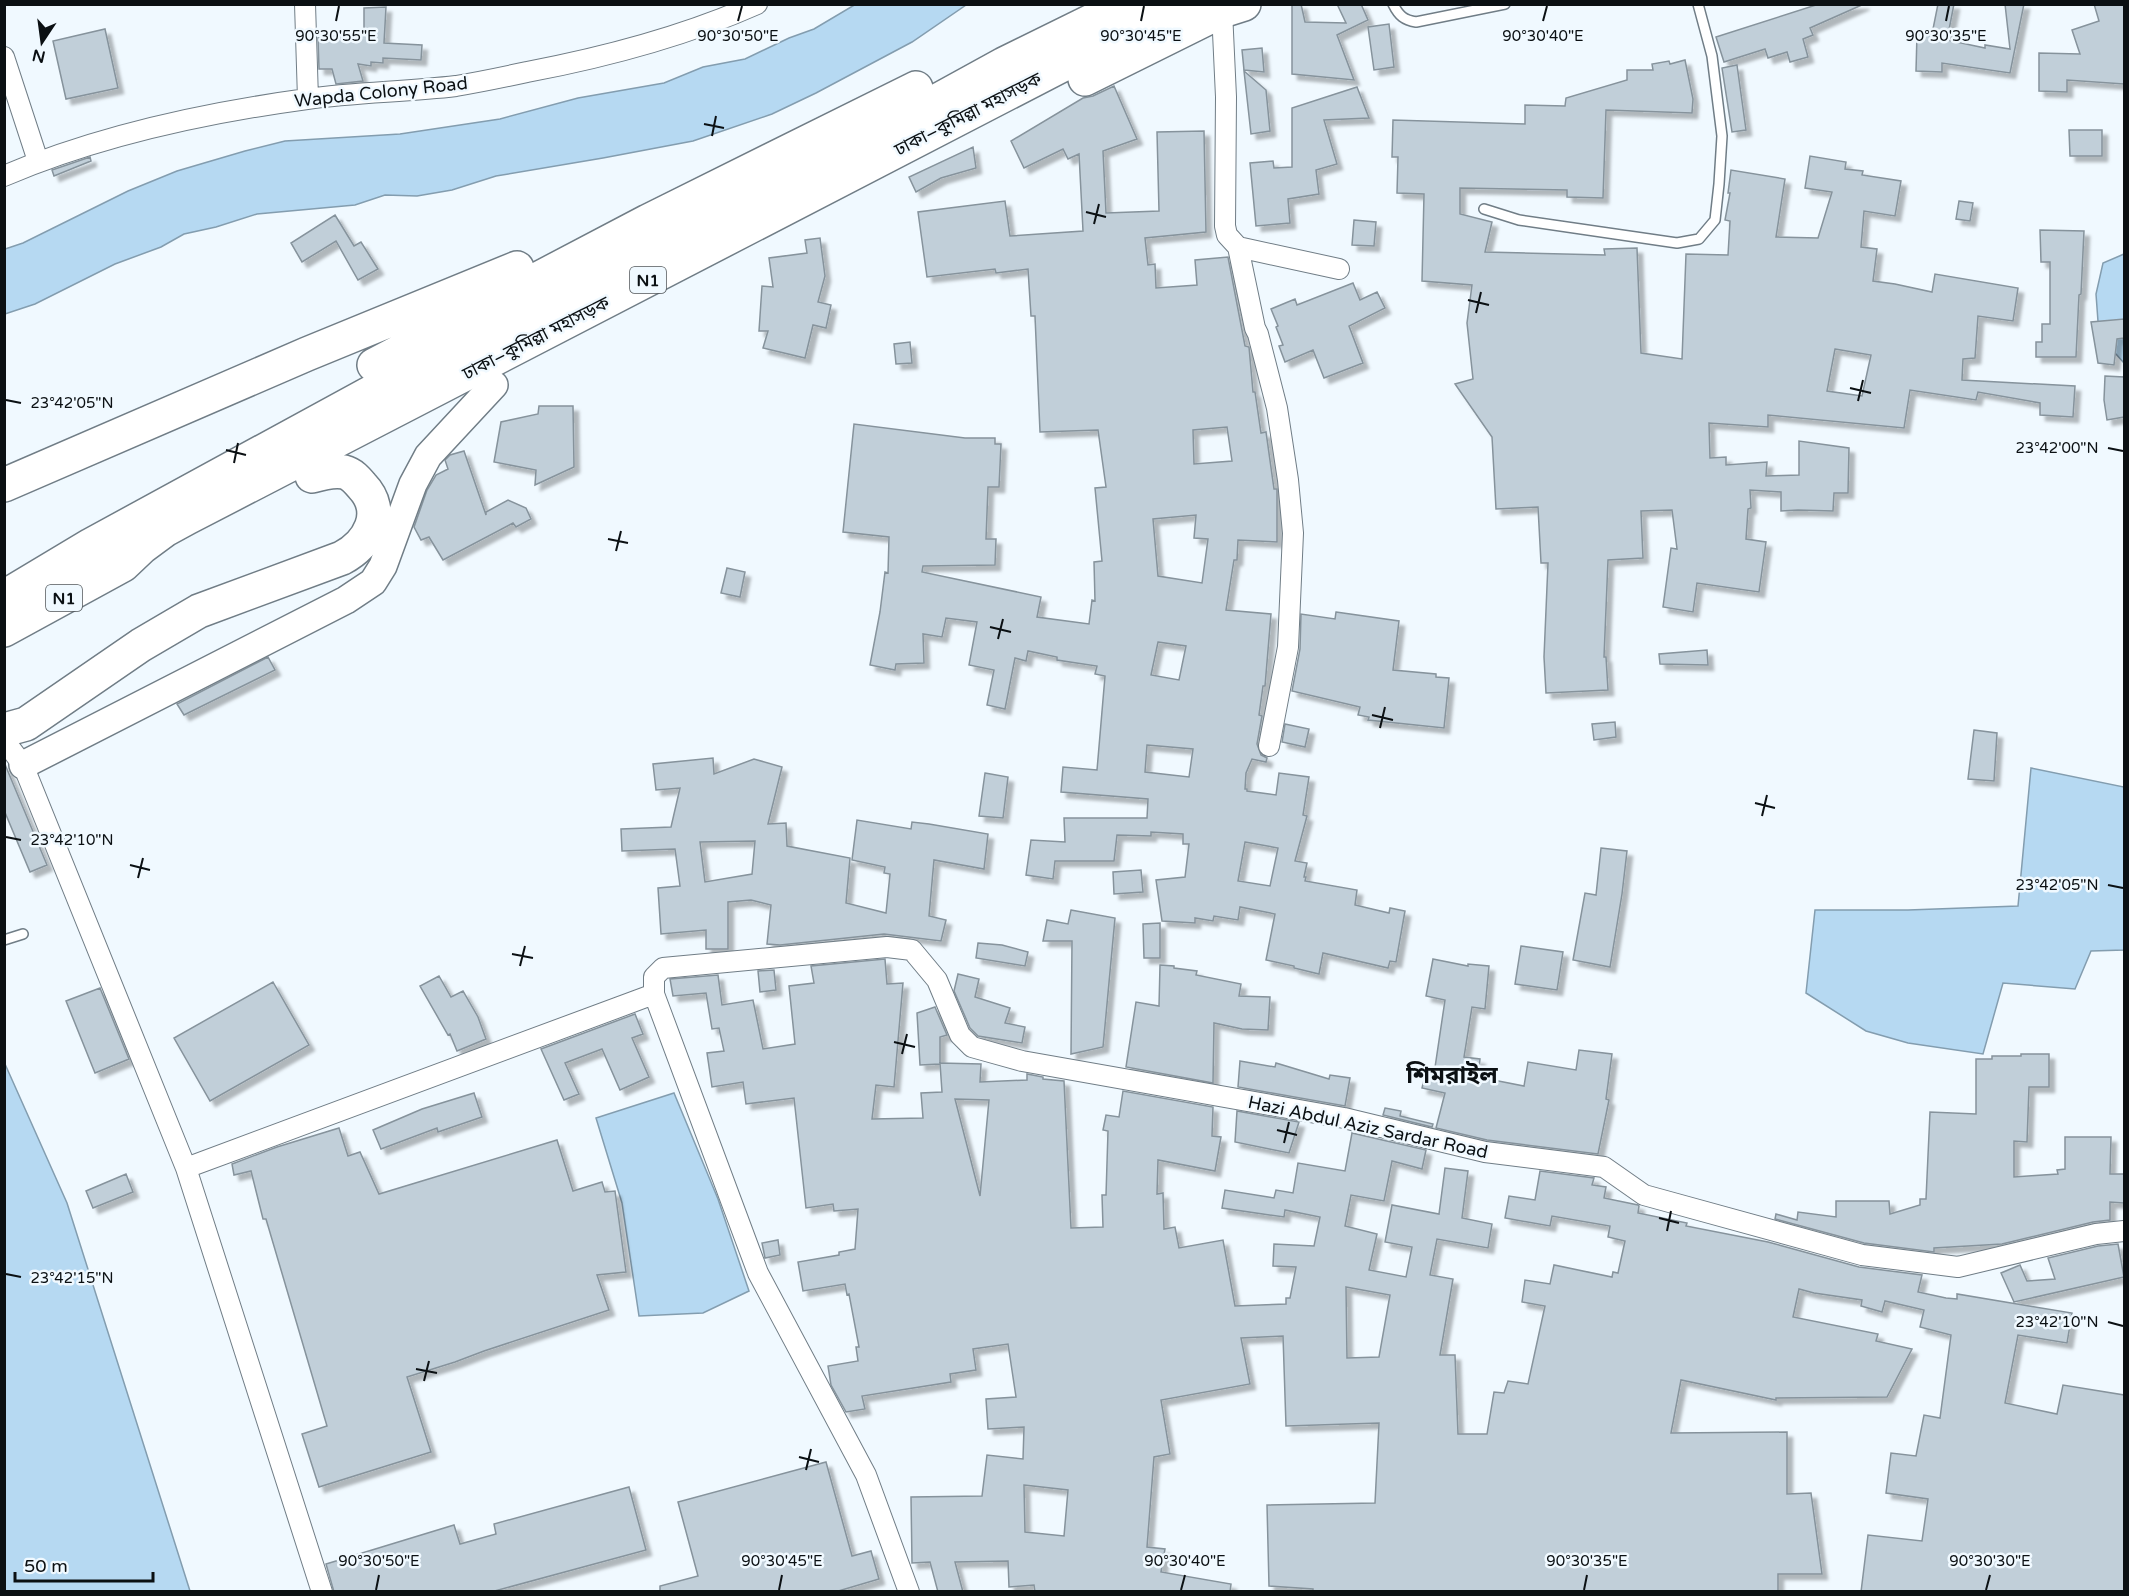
<svg xmlns="http://www.w3.org/2000/svg" width="2129" height="1596" font-family="'Varela Round','Noto Sans Bengali',sans-serif">
<defs>
<filter id="shadow"><feDropShadow dx="5.5" dy="5.5" stdDeviation="1.5" flood-color="#0004"/></filter>
</defs>
<rect width="100%" height="100%" fill="#f0f9ff"/>
<!-- water -->
<path fill="#b6d9f2" stroke="#839daf" stroke-width="1.5" d="M856,4L966,5L912,42L816,93L772,114L693,141L603,158L496,176L452,190L417,196L385,195L355,205L257,214L216,227L184,234L161,247L115,264L35,304L5,314V249L23,243L128,191L177,171L245,151L285,141L400,134L500,119L578,98L664,83L703,67L745,59L789,38L814,29Z
M2124,254V363L2099,335L2096,294L2103,263Z
M2031,768L2124,787V950L2091,951L2075,989L2003,983L1983,1054L1908,1043L1866,1031L1806,993L1815,910H1908L2018,906Z
M5,1064L67,1203L190,1591H5Z
M674,1093L718,1199L749,1291L703,1313L639,1316L622,1203L596,1118Z"/>
<!-- building -->
<path fill="#c1cfd9" stroke="#86939c" stroke-width="1.5" fill-rule="evenodd" filter="url(#shadow)" d="M1292,4H1301L1305,22L1346,23L1337,4H1361L1368,20L1337,35L1354,80L1292,74Z
M1819,4H1864L1810,28L1813,35L1803,39L1808,57L1790,62L1787,52L1768,58L1765,49L1724,62L1716,37Z
M1938,4H1954L1947,40L1985,48V45L2010,49L2005,4H2024L2010,73L1942,63V72L1916,71L1917,34H1932Z
M2094,4H2124V84L2067,80V92L2039,91V53L2080,54L2072,30L2099,21Z
M386,7L384,43L422,45L421,60L383,58V63L371,62V66L358,64L363,81L336,84L332,69H319L318,38L364,33V8Z
M1389,24L1394,67L1374,70L1368,27Z
M105,29L118,88L66,99L53,41Z
M1262,48L1264,72L1244,70L1242,50Z
M1685,60L1693,99L1692,113L1606,110L1603,198L1567,197V190L1460,188V214L1492,222L1485,252L1605,255L1604,249L1637,248L1641,353L1682,359L1686,254L1728,255L1730,221L1725,220L1730,193H1728L1731,170L1785,179L1776,237L1818,238L1832,192L1805,188L1810,156L1846,162L1845,169L1863,171L1862,175L1901,181L1895,216L1864,211L1861,247L1877,249L1873,281L1895,284L1932,292L1935,274L2018,288L2013,321L1978,316L1975,358L1963,359L1962,380L2075,386L2073,417L2040,415V403L1978,392L1976,400L1910,390L1904,428L1768,415V427L1709,423L1710,458L1726,457V465L1767,462L1766,476L1799,475V441L1849,448L1848,493H1834L1833,511L1798,510L1781,511V492L1750,490L1751,508L1748,509L1746,539L1766,542L1759,592L1697,583L1693,612L1663,607L1671,548L1677,549L1672,510L1641,511L1643,558L1608,560L1604,657H1606L1608,690L1546,693L1544,657L1548,563H1541L1538,507L1496,509L1492,437L1455,384L1473,379L1467,323L1472,285L1422,281L1424,194L1397,193L1398,157H1392L1393,120L1525,124V105L1565,106L1566,98L1627,80V70H1653L1652,64L1669,61L1670,64ZM1835,349L1871,355L1862,396L1827,391Z
M1737,65L1746,130L1732,132L1722,68Z
M1244,71L1266,90L1270,131L1251,134Z
M1114,86L1137,139L1103,151L1106,213L1159,211L1157,132L1204,131L1206,232L1145,238L1148,265L1155,264L1156,288L1197,285L1195,260L1228,257L1245,346L1249,347L1253,392H1255L1261,433L1266,432L1274,489H1277V542L1238,540L1237,560H1234L1226,610L1271,614L1265,686H1263L1259,715L1262,716L1257,744L1261,755L1267,758L1266,762L1252,759L1246,773L1245,789H1247V791L1276,795L1279,773L1309,777L1303,815L1307,816L1295,861L1307,863L1304,877H1306L1305,881L1357,890L1355,905L1389,913L1390,908L1405,911L1396,962L1390,961L1388,968L1323,953L1319,974L1294,968V966L1266,960L1275,914L1240,907L1238,920L1214,916L1213,921L1195,918V923L1162,921L1156,880L1185,877L1189,844H1183V834L1151,832V836L1117,835L1114,861H1055L1053,879L1026,875L1031,840L1065,842L1064,818H1147L1148,799L1061,792L1063,767L1097,770L1105,676L1095,674L1097,666L1057,660V657L1028,651L1026,661L1015,658L1005,709L987,705L994,670L969,665L977,622L946,618L942,637L923,634L924,663L896,664L895,670L870,665L880,612L885,572L888,573L889,537L843,532L854,424L965,438H995V444H1001L999,487H988L986,539H996L995,565L923,566L922,572L1041,597L1037,617L1089,624L1092,600L1095,601L1094,562L1102,561L1095,488L1106,487L1098,430L1040,432L1035,316H1031L1028,269L996,273L995,269L927,277L918,212L1005,201L1010,236L1083,231L1079,154L1068,159L1063,149L1024,168L1011,141L1083,98L1093,96ZM1227,427L1232,461L1194,464L1193,430ZM1196,515L1194,538L1208,539L1202,583L1158,576L1153,519ZM1158,642L1186,646L1179,680L1151,675ZM1147,745L1193,749L1189,777L1145,772ZM1245,842L1278,848L1270,886L1238,881Z
M1357,87L1369,118L1324,120L1337,164L1316,170L1319,194L1288,199L1290,223L1256,226L1250,163L1273,161L1274,168L1292,167V108Z
M2069,130H2102V156H2070Z
M973,147L976,168L941,178L916,192L909,177Z
M90,157L91,161L54,176L52,170Z
M1959,201L1973,203L1970,221L1956,219Z
M335,215L354,246L361,242L378,269L358,280L336,241L302,262L291,243Z
M1354,220L1376,222L1374,246L1352,245Z
M2040,230L2084,231L2081,294L2079,295L2076,357H2036V342H2042V324H2050V262H2041Z
M820,238L825,276L818,302L831,305L826,328L813,325L805,358L763,348L768,331H759L762,286L773,287L769,258L807,253L805,240Z
M1353,283L1360,300L1377,292L1385,308L1349,326L1363,363L1324,378L1313,350L1285,362L1279,346L1283,345L1276,327L1278,326L1271,309L1295,299L1297,305Z
M2124,319V338L2117,339L2114,365L2098,363L2091,322Z
M910,342L912,363L896,364L894,344Z
M2105,376L2124,377V417L2107,420L2104,400Z
M539,406H573L574,467L535,485L536,470L494,462L501,422L538,414Z
M464,451L486,515V512L508,500L526,508L531,519L516,527L513,523L443,560L429,537L421,540L414,527L427,490L436,475L448,469L445,460L450,455Z
M727,568L745,572L740,597L721,593Z
M1336,612L1399,621L1393,670L1436,674V677L1449,678L1444,728L1368,720L1369,717L1358,715L1360,707L1292,691L1300,649L1301,614L1335,619Z
M1707,650L1708,665L1660,664L1659,654Z
M268,657L275,670L184,715L177,704Z
M1615,722L1616,737L1594,740L1592,724Z
M1285,724L1309,729L1305,747L1282,742Z
M1974,730L1997,733L1994,781L1968,779Z
M713,758L714,774L754,759L782,767L768,824L786,823L787,846L850,858L846,903L886,913L890,874L884,873L885,867L852,860L857,820L911,829L912,822L929,824L988,834L984,869L934,860L929,916L946,920L941,941L884,934L780,945L767,944L771,905L751,900L728,902V949H706V930L661,934L658,888L680,886L675,849L622,851L621,829L671,827L680,788L656,790L653,764ZM755,841L752,874L705,882L700,842Z
M4,762L47,865L30,872L4,810Z
M985,773L1008,777L1003,818L979,816Z
M1601,848L1627,851L1622,894L1610,967L1573,960L1585,893L1596,895Z
M1141,870L1143,892L1114,894L1113,872Z
M1071,910L1115,918L1103,1047L1071,1054L1072,941H1043L1047,920L1068,924Z
M1160,923V958H1144L1143,924Z
M978,943L1002,945L1028,952L1025,966L976,958Z
M1521,946L1563,952L1557,990L1515,984Z
M885,959L887,984L903,983L894,1087L876,1085L872,1119L923,1118L921,1093L942,1092L940,1063L981,1064L980,1082L1027,1080V1074L1043,1077V1079L1064,1081L1071,1228L1103,1227L1102,1195H1106L1108,1131L1103,1130L1106,1115L1119,1117L1123,1091L1213,1107L1212,1136L1221,1137L1215,1171L1158,1160L1157,1194L1163,1193L1164,1229L1175,1227L1179,1248L1223,1240L1235,1306L1286,1304V1298H1290L1296,1267L1273,1266L1274,1244L1314,1246L1320,1217L1285,1210L1284,1217L1222,1208L1225,1190L1274,1198L1276,1190L1293,1193L1298,1163L1345,1171L1352,1133L1426,1150L1422,1169L1392,1161L1384,1201L1351,1195L1345,1226L1377,1234L1369,1270L1406,1277L1412,1247L1385,1242L1392,1205L1439,1214L1445,1168L1468,1171L1462,1218L1492,1224L1488,1248L1437,1239L1430,1275L1453,1279L1440,1355H1455L1458,1434H1487L1494,1392L1504,1393L1508,1381L1528,1384L1545,1306L1522,1302L1525,1280L1550,1284L1554,1265L1612,1277L1613,1272L1618,1273L1625,1241L1608,1237L1610,1226L1552,1216L1550,1226L1505,1218L1509,1196L1535,1200L1540,1171L1594,1178L1592,1185L1606,1187L1604,1198L1638,1205L1639,1206L1638,1213L1687,1223L1686,1226L1768,1242L1859,1267L1922,1275L1918,1292L1946,1298L1957,1299V1294L2072,1313L2067,1343L2018,1335L2005,1403L2057,1414L2063,1385L2124,1395V1592H1861L1868,1535L1922,1541L1928,1499L1886,1493L1891,1453L1916,1456L1924,1415L1940,1418L1951,1335L1920,1327L1924,1310L1885,1301L1882,1312L1861,1306L1862,1300L1814,1293L1799,1289L1793,1317L1878,1334L1876,1341L1912,1349L1887,1397L1776,1398V1400L1681,1380L1671,1433L1787,1432V1494L1811,1493L1822,1574H1778V1592H1313V1589L1269,1586L1267,1505L1375,1503L1379,1423L1286,1426L1283,1336L1241,1338L1250,1384L1161,1400L1170,1454L1154,1457L1147,1547L1165,1549L1161,1572L1231,1584L1230,1592H1035L1034,1585L1009,1587L1008,1561L955,1562L963,1592H938L930,1562L912,1563L911,1497L982,1496L987,1455L1023,1459L1024,1427L988,1429L986,1399L1016,1397L1008,1344L973,1349L976,1370L950,1374L951,1382L862,1396L865,1409L846,1412L831,1385L828,1366L858,1361L856,1347H859L849,1294L847,1295L845,1284L803,1291L798,1262L839,1255V1252L855,1249L858,1209L834,1211L833,1204L806,1208L794,1098L746,1104L743,1082L712,1087L707,1053L724,1051L719,1028L712,1029L706,993L673,996L670,979L718,975L722,1005L753,1000L763,1049L795,1044L789,986L814,983L811,966ZM955,1099L989,1100L980,1196ZM1346,1287L1390,1295L1379,1357L1347,1358ZM1024,1485L1068,1490L1064,1536L1025,1532Z
M1433,959L1468,966V964L1489,966L1485,1009L1472,1007L1464,1057L1480,1059L1478,1077L1524,1086L1528,1062L1576,1070L1579,1050L1612,1054L1606,1099L1609,1100L1598,1154L1487,1140L1436,1128L1445,1093L1422,1088L1426,1072L1434,1074L1445,1000L1426,996Z
M1160,965L1174,966V968L1197,971L1196,975L1241,984L1239,996L1270,997L1268,1030L1242,1029L1214,1023L1213,1083L1126,1067L1136,1002L1159,1006Z
M774,970L776,990L760,992L758,971Z
M958,974L979,979L975,997L1010,1008L1005,1023L1025,1027L1022,1043L978,1036L970,1028L954,991Z
M439,976L451,997L463,991L478,1017L486,1039L457,1051L450,1034L448,1035L420,986Z
M273,982L309,1045L210,1101L174,1038Z
M100,988L129,1059L95,1073L66,1001Z
M935,1007L947,1035L940,1037V1064L920,1065L917,1013Z
M635,1014L643,1034L632,1038L649,1077L620,1090L602,1049L565,1063L579,1094L564,1100L541,1049Z
M2021,1054H2049V1087H2029L2027,1142L2014,1141V1177L2058,1174L2057,1170L2065,1169V1137H2111L2110,1174H2124V1203L2110,1202V1220L2093,1222L2002,1244L1934,1248V1252L1864,1243L1775,1219L1776,1214L1797,1220L1798,1212L1836,1217V1201H1889L1890,1214L1920,1205V1199H1926L1930,1112L1976,1114V1059H1992V1056H2021Z
M1240,1061L1275,1067L1276,1063L1329,1079L1330,1075L1350,1078L1345,1106L1238,1087Z
M474,1093L482,1117L438,1132L437,1128L381,1149L373,1130L422,1109Z
M1385,1108L1401,1111L1400,1116L1433,1124L1432,1127L1383,1115Z
M1237,1111L1299,1122L1289,1153L1235,1142Z
M339,1128L348,1156L360,1152L379,1194L557,1140L573,1191L602,1182L605,1192L615,1191L626,1272L597,1275L609,1310L484,1351L455,1362L407,1377L431,1452L319,1487L302,1434L327,1426L266,1219H263L251,1171L234,1175L232,1164L277,1147Z
M126,1174L133,1192L93,1208L86,1191Z
M778,1240L780,1255L765,1258L762,1243Z
M2118,1244L2124,1277L2014,1302L2001,1273L2020,1265L2027,1281L2055,1279L2048,1258L2098,1246Z
M826,1462L852,1556L871,1551L879,1579L835,1592H660V1586L698,1576L678,1502Z
M629,1487L646,1550L491,1592H334L326,1564L454,1525L460,1544L496,1534L494,1524Z"/>
<g fill="none" stroke-linecap="round" stroke-linejoin="round">
<defs>
<path id="lane" d="M1393,4C1399,16 1404,20 1416,22L1505,4
M1484,209L1519,220L1677,243L1699,239L1715,220L1719,184L1722,136L1712,56L1698,4
M4,940L23,934"/>
<path id="street" d="M305,4L308,99
M1222,11L1226,97L1225,226L1227,235L1238,247L1339,269
M4,57L38,161
M4,176C100,135 204,113 307,99C356,92 406,92 456,86C480,82 504,77 527,72C606,57 683,37 757,4
M1238,247L1255,328L1258,334L1277,408L1288,480L1293,533L1288,647L1269,746
M4,740L23,765L186,1168L322,1592
M654,994V977L663,968L887,947L912,950L937,980L960,1035L972,1047L1022,1061L1344,1118L1485,1152L1604,1167L1644,1195L1862,1255L1958,1267L2096,1234L2124,1231
M186,1168L654,994L758,1273L866,1475L909,1592"/>
<path id="secondary" d="M23,765L346,600L373,582L383,566L413,484L428,456L494,385"/>
<path id="highway" d="M1085,79L1222,11L1244,4
M374,365L648,221L916,88
M4,485L307,354L517,268
M4,597L91,545L414,369L791,181L1004,64L1126,4
M4,630L123,565L142,547L165,530L187,518L1180,4
M4,730L26,724L141,645L199,611L342,558C369,544 387,512 362,486C357,480 352,474 344,472C333,470 322,473 312,476"/>
</defs>
<!-- lane casing -->
<use href="#lane" stroke="#707d86" stroke-width="12"/>
<!-- street casing -->
<use href="#street" stroke="#707d86" stroke-width="22"/>
<!-- secondary casing -->
<use href="#secondary" stroke="#707d86" stroke-width="30"/>
<!-- highway casing -->
<use href="#highway" stroke="#707d86" stroke-width="36"/>
<!-- lane -->
<use href="#lane" stroke="#fff" stroke-width="9"/>
<!-- street -->
<use href="#street" stroke="#fff" stroke-width="20"/>
<!-- secondary -->
<use href="#secondary" stroke="#fff" stroke-width="27"/>
<!-- highway -->
<use href="#highway" stroke="#fff" stroke-width="33"/>
</g>
<!-- ticks -->
<path fill="none" stroke="#0b1013" stroke-width="2" d="M336,21L339,6M738,21L742,6M1141,21L1144,6M1543,21L1547,6M1946,21L1949,6M704,124L724,128M712,136L716,116M1086,212L1106,217M1094,224L1099,204M1468,300L1489,305M1476,313L1481,292M1850,388L1871,393M6,400L21,403M1858,401L1863,380M2108,448L2123,451M226,450L246,455M234,463L238,443M608,539L628,543M616,551L621,531M990,627L1011,632M998,639L1003,619M1372,715L1393,720M1380,728L1385,707M1755,803L1775,808M1762,816L1767,795M6,837L21,840M130,865L150,870M138,878L143,858M2108,885L2123,888M512,954L533,958M520,966L525,946M894,1042L915,1047M902,1054L907,1034M1277,1130L1297,1135M1284,1143L1289,1122M1659,1218L1679,1223M1667,1231L1671,1211M6,1274L21,1277M2108,1322L2123,1326M416,1369L437,1373M424,1381L429,1361M799,1457L819,1462M806,1470L811,1449M376,1590L379,1575M779,1590L782,1575M1181,1590L1185,1575M1584,1590L1587,1575M1986,1590L1990,1575"/>
<g text-anchor="middle" stroke-width="5" stroke-linejoin="round" paint-order="stroke">
<!-- shield labels -->
<g fill="#f0f9ff" stroke="#50565a" stroke-width="1.5">
<rect x="630" y="267" width="36" height="26" rx="4.5"/>
<rect x="46" y="585" width="36" height="26" rx="4.5"/>
</g>
<g font-size="16" font-weight="bold" fill="#0b1013">
<text x="648" y="286">N1</text>
<text x="64" y="604">N1</text>
</g>
<!-- street labels -->
<g font-size="18" fill="#0b1013" stroke="#f0f9ff">
<text transform="translate(381 92) rotate(-6)" y="6">Wapda Colony Road</text>
<text transform="translate(968 114) rotate(-27)" y="6">ঢাকা–কুমিল্লা মহাসড়ক</text>
<text transform="translate(536 338) rotate(-27)" y="6">ঢাকা–কুমিল্লা মহাসড়ক</text>
<text transform="translate(1368 1127) rotate(12)" y="6">Hazi Abdul Aziz Sardar Road</text>
</g>
<!-- district labels -->
<g font-size="24" font-weight="bold" fill="#0b1013" stroke="#f0f9ff">
<text x="1452" y="1083">শিমরাইল</text>
</g>
</g>
<g font-size="15" text-anchor="middle" fill="#0b1013" stroke="#f0f9ff" stroke-width="5" stroke-linejoin="round" paint-order="stroke">
<text x="336" y="41">90°30'55"E</text>
<text x="738" y="41">90°30'50"E</text>
<text x="1141" y="41">90°30'45"E</text>
<text x="1543" y="41">90°30'40"E</text>
<text x="1946" y="41">90°30'35"E</text>
<text x="72" y="408">23°42'05"N</text>
<text x="2057" y="453">23°42'00"N</text>
<text x="72" y="845">23°42'10"N</text>
<text x="2057" y="890">23°42'05"N</text>
<text x="72" y="1283">23°42'15"N</text>
<text x="2057" y="1327">23°42'10"N</text>
<text x="379" y="1566">90°30'50"E</text>
<text x="782" y="1566">90°30'45"E</text>
<text x="1185" y="1566">90°30'40"E</text>
<text x="1587" y="1566">90°30'35"E</text>
<text x="1990" y="1566">90°30'30"E</text>
</g>
<!-- border -->
<rect width="2129" height="1596" fill="none" stroke="#0b1013" stroke-width="12"/>
<!-- north arrow -->
<g transform="translate(42 42) rotate(193)" stroke="#f0f9ff" stroke-width="4.5" paint-order="stroke">
<path d="M0-4.5L10 22L0 15L-10 22Z" fill="#0b1013"/>
<text y="-9" font-size="16" font-weight="bold" text-anchor="middle" fill="#0b1013">N</text>
</g>
<!-- scale -->
<path d="M15 1572v9h138v-9" fill="none" stroke="#0b1013" stroke-width="3"/>
<text x="24" y="1572" font-size="18" fill="#0b1013" stroke="#f0f9ff" stroke-width="4.5" paint-order="stroke">50 m</text>
</svg>
